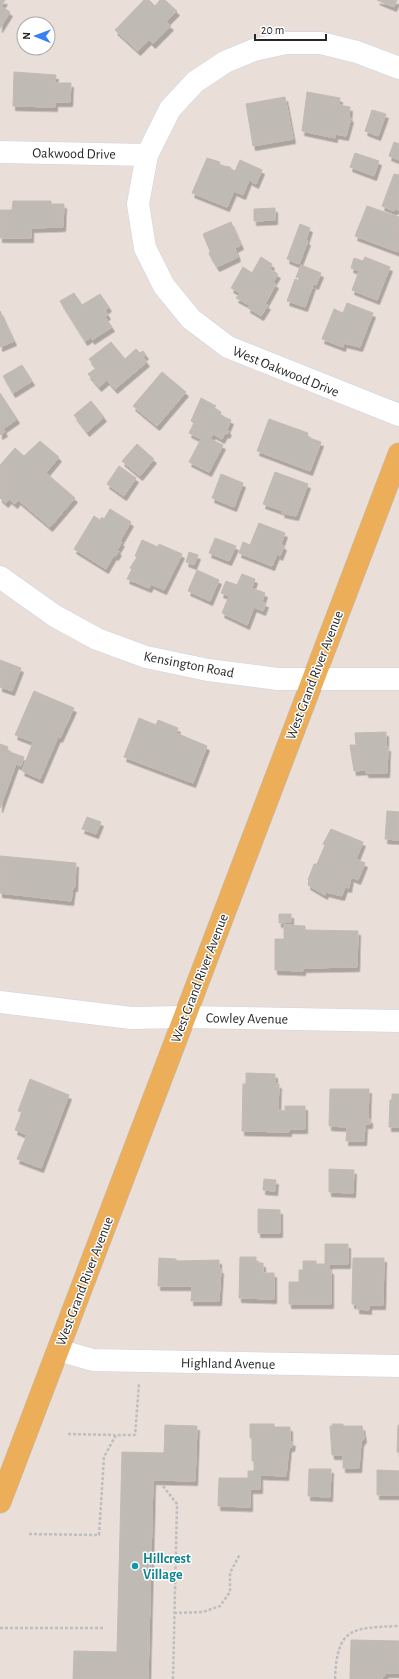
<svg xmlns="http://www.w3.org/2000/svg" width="399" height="1679" font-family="'Alegreya Sans',sans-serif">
<defs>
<filter id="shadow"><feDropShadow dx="2.5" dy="4.5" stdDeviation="0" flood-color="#0004"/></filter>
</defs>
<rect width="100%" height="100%" fill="#e9ded8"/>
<!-- building -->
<path fill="#c0bab4" stroke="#c4bab2" filter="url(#shadow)" d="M0,0H5L1,6L10,12L0,28Z
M144,0H149L155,6L160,0H165L177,11L166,22L171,26L153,44L149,40L138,51L115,30Z
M377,0H397L394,7Z
M14,72L56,75L55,83H71L70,102H55V107L13,106Z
M307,92L340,98L339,105L350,107L349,117L351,118L346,136L335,134V138L302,131Z
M285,97L293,139L253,146L246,104Z
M372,110L386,114L378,136L365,131Z
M394,142L399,144V160L389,156Z
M355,153L379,161L374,176L350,167Z
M207,158L220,162L219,164L224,166L230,167L231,169L235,171L240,160L262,170L256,184L249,180L243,195L234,191L227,207L192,193Z
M394,174L399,175V210L395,209L394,211L382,206Z
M13,201H51V204H64L63,227L31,228V238H0V210H12Z
M367,206L399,217L398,252L355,236Z
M275,208V220L254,221V209Z
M231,222L241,245L235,248L238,257L217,267L209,254L210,251L203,234Z
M300,224L310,228L306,240L308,241L299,264L287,259Z
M261,257L272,264L270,269L278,274L273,282L276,284L265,304L268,305L261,316L248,308L249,305L236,298L240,293L231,288L243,267L252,273Z
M365,257L390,267L377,300L352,290L359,271L351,268L354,258L363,261Z
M301,265L321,273L316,285L296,277Z
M295,279L313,285L305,307L287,301Z
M74,293L82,305L100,294L109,307L105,310L108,315L105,317L112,327L92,340L91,337L85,341L60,301Z
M347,303L373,313L360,347L344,343L343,347L322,339L334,309L343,313Z
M0,311L14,341L0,347Z
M111,342L125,359L136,349L140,353L143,351L146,355L143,357L147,362L115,389L107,380L99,387L88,374L96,368L89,359Z
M22,365L32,381L13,393L3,376Z
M162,372L186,392L157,426L133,406Z
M0,393L17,419L3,429L5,432L0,435Z
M201,398L216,406L214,408L221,412L220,415L231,420L227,429L229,431L227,434L225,433L222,439L213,434L210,439L223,445L209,472L189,462L201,439L189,433L194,423L191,421Z
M91,401L104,417L87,432L74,415Z
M269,419L308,433L307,437L321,442L310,471L257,451Z
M40,441L59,457L46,473L75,498L50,527L18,500L15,504L9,499L6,503L0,498V465L15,448L24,456Z
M137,444L154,459L140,476L122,461Z
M119,466L136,478L124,496L107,484Z
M275,472L308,484L296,516L282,513L283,511L263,504Z
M221,474L243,483L234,507L212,498Z
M110,509L131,522L120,541L122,542L117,550L119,551L116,556L114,555L106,569L74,549L94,516L100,520L102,517L104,519Z
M259,523L285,533L281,544L284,546L280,556L277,554L272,566L239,553L243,542L250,545Z
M215,538L236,546L229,561L209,553Z
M142,540L158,547L159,544L182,554L164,590L151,584L149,588L127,579L132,569L130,568L137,557L135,556Z
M189,552L198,555L194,565L186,562Z
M197,570L219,580L210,601L188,591Z
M242,574L255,579L252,588L265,593L262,602L266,603L263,611L254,607L247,625L222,613L229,596L221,593L226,581L237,585Z
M0,660L21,668L12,691L0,687Z
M34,691L74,708L60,738L58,737L40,779L22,771L33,742L15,735Z
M139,718L156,725L158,720L178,728L176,733L207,746L193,783L124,757Z
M386,732V747H388L387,773H366V770L354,771L350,745H356L355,733Z
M0,744L8,747L7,751L24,757L21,766L16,764L0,808Z
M387,811L399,812V840L385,839Z
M87,817L101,822L96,834L82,829Z
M331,829L363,842L356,859L365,863L358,880L351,877L349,888L345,887L342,896L326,892L325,895L308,885L309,880H308L314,864H317L325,845L323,844Z
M0,856L76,863L75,887H73L71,901L0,893Z
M279,914H291V922L279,923Z
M284,925L305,926V930L358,931L357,967L303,968V971L275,970V939H284Z
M246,1073L275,1074V1084H279L278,1110L285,1111V1106H305V1129H289V1132L242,1131L243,1084H246Z
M30,1079L69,1095L41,1168L17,1159L27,1135L15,1130L22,1112L18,1111Z
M330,1089H369L368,1119H370V1124H365L364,1141H346L347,1127L329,1126Z
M392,1094H399V1127H389L390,1100H392Z
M329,1169L354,1170L353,1193L329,1192Z
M264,1179L276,1180L275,1191L263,1190Z
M258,1209L280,1210V1233H258Z
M325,1244H348V1264H329V1270H331V1304H289V1282H299V1270H303V1261H316V1264H325Z
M240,1257H256V1263H263V1273H274V1299L239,1298Z
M159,1258L176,1259V1261L219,1260V1269H221L219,1301H191L192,1286H158Z
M353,1258H384L383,1305H369V1310L357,1309V1304H352Z
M250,1424H274V1427H290V1441L293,1442L292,1447H289L286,1476L260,1475V1489H250V1507L218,1506L219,1478H248V1471H254V1461H252V1438H250Z
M332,1424H343V1426H362L364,1438L361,1442L359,1468H343V1455H332L330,1426H333Z
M165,1425L197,1426L195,1481L153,1480L148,1679H73L74,1651L117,1652L122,1452L164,1453Z
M398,1425H399V1452H397Z
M309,1469H331L330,1497L308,1496Z
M377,1470L399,1471V1495H377Z
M351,1640L399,1641V1673H386L382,1679H350Z"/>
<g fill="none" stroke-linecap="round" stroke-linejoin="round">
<defs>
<path id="minor" d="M399,68L357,52L321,43H286L254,50L225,62L195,82L170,109L147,155L138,204L145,248L164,286L191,319L228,347L399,415
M0,152L147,155
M0,577L55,616L97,639L146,657L208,670L278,679H399
M0,1002L131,1018L185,1017L399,1021
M58,1350L93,1360L399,1366"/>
<path id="primary" d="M0,1502L399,454"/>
</defs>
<!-- minor casing -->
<use href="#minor" stroke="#cdd4e0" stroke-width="23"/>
<!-- primary casing -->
<use href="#primary" stroke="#bebebe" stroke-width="23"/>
<!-- path -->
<path stroke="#bebebe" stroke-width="2.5" stroke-dasharray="3 2" stroke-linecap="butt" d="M68,1434L115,1435
M163,1486L177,1504L173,1679
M29,1534L99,1535L104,1457L116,1435H135L139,1384
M174,1613L203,1612L220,1606L230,1592V1573L240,1554
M0,1628H103
M335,1679C337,1626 353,1628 399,1626"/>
<!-- minor -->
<use href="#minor" stroke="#fff" stroke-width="22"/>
<!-- primary -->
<use href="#primary" stroke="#ecae59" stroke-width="22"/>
</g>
<!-- markers -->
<circle fill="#0f9aa8" stroke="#fff" stroke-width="1.5" cx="135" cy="1566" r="4"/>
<g text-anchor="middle" stroke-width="3" stroke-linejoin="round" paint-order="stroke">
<!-- street labels -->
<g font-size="14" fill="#262626" stroke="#fff">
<text transform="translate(74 153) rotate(1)" y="5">Oakwood Drive</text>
<text transform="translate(286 371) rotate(22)" y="5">West Oakwood Drive</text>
<text transform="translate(189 664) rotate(11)" y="5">Kensington Road</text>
<text transform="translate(314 675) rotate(-69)" y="5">West Grand River Avenue</text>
<text transform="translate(199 978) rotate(-69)" y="5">West Grand River Avenue</text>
<text transform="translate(247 1018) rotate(1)" y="5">Cowley Avenue</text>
<text transform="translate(84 1281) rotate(-69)" y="5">West Grand River Avenue</text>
<text transform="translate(228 1363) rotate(1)" y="5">Highland Avenue</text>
</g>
<!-- culture labels -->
<g font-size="14" font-weight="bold" fill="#0d838f" stroke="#fff" text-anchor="start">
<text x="143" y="1563">Hillcrest<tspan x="143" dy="16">Village</tspan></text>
</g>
</g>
<!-- north arrow -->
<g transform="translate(36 36) rotate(271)"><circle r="19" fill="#ffffff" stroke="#a8a8a8"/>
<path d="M0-3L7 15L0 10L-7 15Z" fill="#397ff5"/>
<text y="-6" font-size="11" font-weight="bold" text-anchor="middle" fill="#262626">N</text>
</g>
<!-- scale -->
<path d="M255 34v6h71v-6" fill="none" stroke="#262626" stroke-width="2"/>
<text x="261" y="34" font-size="12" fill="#262626" stroke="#ffffff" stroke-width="3" paint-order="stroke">20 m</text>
</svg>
